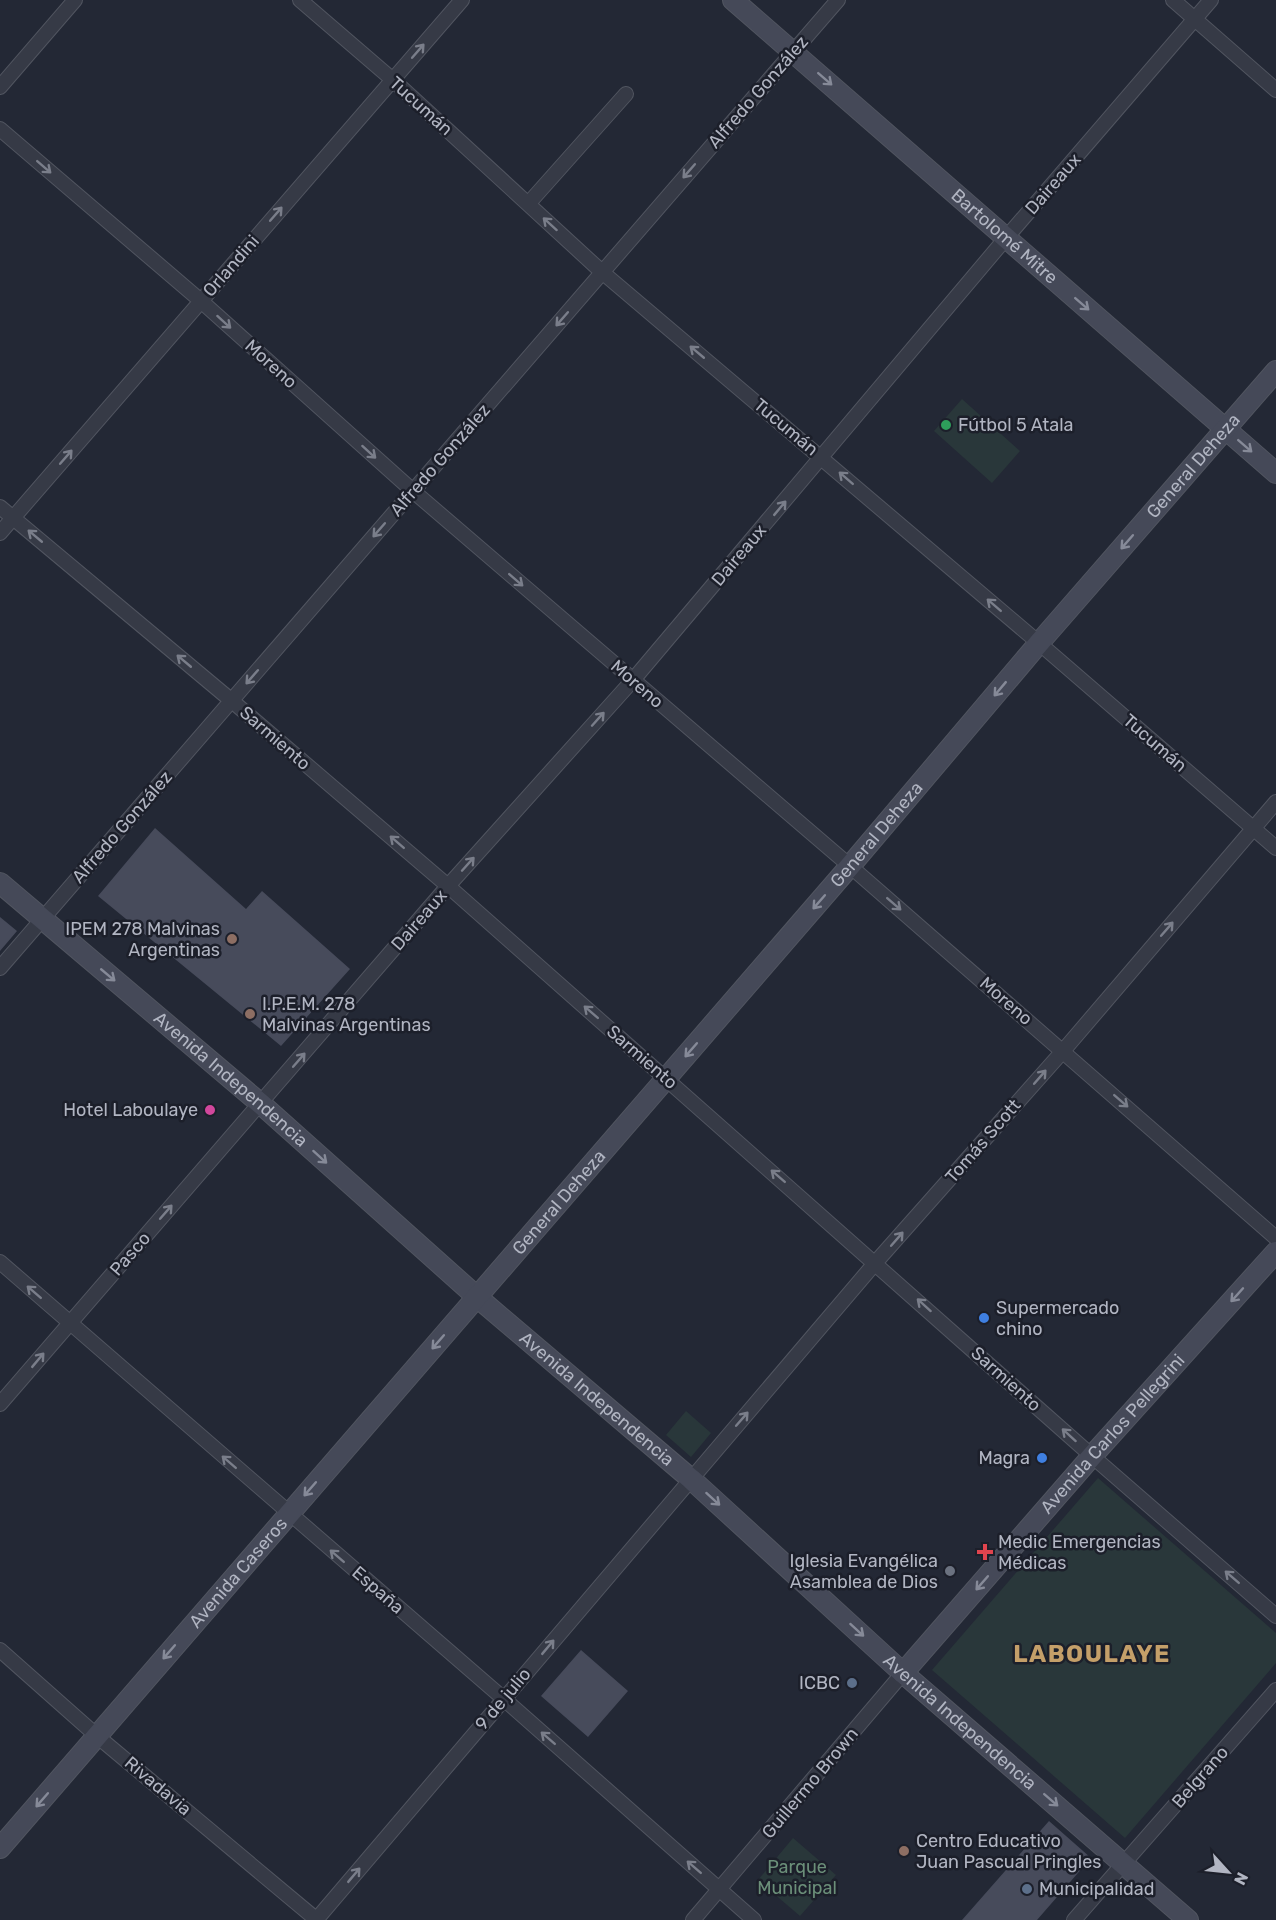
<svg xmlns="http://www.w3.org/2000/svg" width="1276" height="1920" font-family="Rubik,sans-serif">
<rect width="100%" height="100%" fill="#232835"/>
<!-- green -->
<path fill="#29373a" d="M962,399L1020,451L992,483L934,431Z
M686,1411L711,1433L691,1457L666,1435Z
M1098,1478L1276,1633V1663L1125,1838L932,1670Z
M793,1838L836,1875L800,1916L758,1880Z"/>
<!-- building -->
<path fill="#474b5b" d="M155,828L246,909L262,891L350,969L281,1046L98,896Z
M0,917L17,931L0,951Z
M581,1650L628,1691L588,1737L541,1696Z
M1049,1821L1091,1858L1037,1920H962Z"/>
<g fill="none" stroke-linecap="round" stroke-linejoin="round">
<defs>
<path id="street" d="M300,0L393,80L602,272L1039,643L1276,848
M1173,0L1276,90
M0,87L75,0
M0,129L201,301L413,491L850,866L1276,1238
M528,204L626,94
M0,507L232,701L448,886L1092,1456L1276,1616
M0,533L462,0
M0,968L838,0
M0,1262L504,1699L754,1920
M0,1404L448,886L633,680L1006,238L1211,0
M0,1650L97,1736L317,1920
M316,1920L876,1262L1063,1051L1276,802
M693,1920L903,1673
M1074,1920L1276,1690"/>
<g id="secondary">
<path id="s1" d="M733,0L1276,473"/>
<path id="s2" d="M0,883L261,1104L477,1297L691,1479L903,1673L1188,1920"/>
<path id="s3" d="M903,1673L1092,1456L1276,1252"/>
<path id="s4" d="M0,1848L850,866L1039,643L1276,371"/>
</g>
</defs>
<!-- street casing -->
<use href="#street" stroke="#515560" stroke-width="16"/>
<!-- secondary casing -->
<use href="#secondary" stroke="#515560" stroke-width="22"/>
<!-- street -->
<use href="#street" stroke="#363a46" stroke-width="14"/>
<!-- secondary -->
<use href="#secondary" stroke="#454958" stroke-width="20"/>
</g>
<!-- one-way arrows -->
<defs><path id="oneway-shaft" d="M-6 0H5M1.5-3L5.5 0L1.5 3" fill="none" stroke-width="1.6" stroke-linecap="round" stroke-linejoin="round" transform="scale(1.5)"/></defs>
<g stroke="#7a7e8a">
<use href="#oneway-shaft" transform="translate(418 51) rotate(-49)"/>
<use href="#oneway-shaft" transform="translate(44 167) rotate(41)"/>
<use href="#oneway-shaft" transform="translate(689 171) rotate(131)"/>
<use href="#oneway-shaft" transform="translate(276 214) rotate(-49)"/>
<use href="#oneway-shaft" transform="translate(550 224) rotate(-138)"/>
<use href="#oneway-shaft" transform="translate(562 319) rotate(131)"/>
<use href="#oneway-shaft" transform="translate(224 322) rotate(42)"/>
<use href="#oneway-shaft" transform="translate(697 352) rotate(-140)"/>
<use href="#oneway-shaft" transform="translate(369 452) rotate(42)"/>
<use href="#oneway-shaft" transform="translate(66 457) rotate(-49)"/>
<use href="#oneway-shaft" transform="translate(846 478) rotate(-139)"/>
<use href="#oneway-shaft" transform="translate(780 508) rotate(-50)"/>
<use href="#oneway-shaft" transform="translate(379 530) rotate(131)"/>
<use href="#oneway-shaft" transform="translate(35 536) rotate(-140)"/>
<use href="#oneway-shaft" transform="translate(516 580) rotate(41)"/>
<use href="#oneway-shaft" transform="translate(994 605) rotate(-139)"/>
<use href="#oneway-shaft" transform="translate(184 661) rotate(-140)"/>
<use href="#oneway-shaft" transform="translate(252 677) rotate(131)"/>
<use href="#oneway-shaft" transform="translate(598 719) rotate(-48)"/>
<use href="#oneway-shaft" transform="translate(397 842) rotate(-139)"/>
<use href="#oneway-shaft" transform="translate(468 864) rotate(-48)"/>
<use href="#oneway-shaft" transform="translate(894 904) rotate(41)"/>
<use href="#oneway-shaft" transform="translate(1167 929) rotate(-49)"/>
<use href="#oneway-shaft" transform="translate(591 1012) rotate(-139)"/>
<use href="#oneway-shaft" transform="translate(299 1060) rotate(-49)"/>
<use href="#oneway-shaft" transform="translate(1040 1077) rotate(-49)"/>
<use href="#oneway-shaft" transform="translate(1121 1101) rotate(41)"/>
<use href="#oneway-shaft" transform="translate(778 1176) rotate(-139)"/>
<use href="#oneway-shaft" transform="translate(166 1212) rotate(-49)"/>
<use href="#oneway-shaft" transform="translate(897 1239) rotate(-49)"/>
<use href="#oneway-shaft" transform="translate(34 1292) rotate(-139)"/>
<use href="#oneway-shaft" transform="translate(924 1305) rotate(-138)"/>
<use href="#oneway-shaft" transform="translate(38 1360) rotate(-50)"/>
<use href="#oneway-shaft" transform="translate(742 1419) rotate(-49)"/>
<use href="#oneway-shaft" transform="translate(1069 1435) rotate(-138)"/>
<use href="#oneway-shaft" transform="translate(229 1462) rotate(-139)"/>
<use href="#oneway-shaft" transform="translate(337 1556) rotate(-139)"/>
<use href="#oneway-shaft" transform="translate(1232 1577) rotate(-139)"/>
<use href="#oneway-shaft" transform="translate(548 1647) rotate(-50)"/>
<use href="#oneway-shaft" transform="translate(548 1738) rotate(-139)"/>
<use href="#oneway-shaft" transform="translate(694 1867) rotate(-139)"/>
<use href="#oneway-shaft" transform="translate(354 1875) rotate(-50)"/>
</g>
<g stroke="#868a98">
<use href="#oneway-shaft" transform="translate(825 79) rotate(41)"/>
<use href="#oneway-shaft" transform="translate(1082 304) rotate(41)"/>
<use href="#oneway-shaft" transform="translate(1245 446) rotate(41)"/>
<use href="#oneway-shaft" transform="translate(1127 542) rotate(131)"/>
<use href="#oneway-shaft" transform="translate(1000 689) rotate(130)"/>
<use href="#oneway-shaft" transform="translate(819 902) rotate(131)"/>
<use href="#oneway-shaft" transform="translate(108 975) rotate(40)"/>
<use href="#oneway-shaft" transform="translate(691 1050) rotate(131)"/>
<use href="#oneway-shaft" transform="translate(320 1157) rotate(42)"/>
<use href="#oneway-shaft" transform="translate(1237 1295) rotate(132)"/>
<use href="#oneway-shaft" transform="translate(438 1342) rotate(131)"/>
<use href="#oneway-shaft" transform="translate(310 1489) rotate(131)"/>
<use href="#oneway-shaft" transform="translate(713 1499) rotate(42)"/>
<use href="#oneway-shaft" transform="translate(982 1583) rotate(131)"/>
<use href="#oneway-shaft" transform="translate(857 1630) rotate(42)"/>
<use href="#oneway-shaft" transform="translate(169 1652) rotate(131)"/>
<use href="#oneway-shaft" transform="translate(42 1800) rotate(131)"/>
<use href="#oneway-shaft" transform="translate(1051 1800) rotate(41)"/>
</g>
<!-- markers -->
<circle fill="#2e9e5b" stroke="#1c1f2a" stroke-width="2" cx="946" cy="425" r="6"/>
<g fill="#8d6e63" stroke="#1c1f2a" stroke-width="2">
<circle cx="232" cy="939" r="6"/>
<circle cx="250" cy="1014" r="6"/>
<circle cx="904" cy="1851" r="6"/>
</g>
<circle fill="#d1479c" stroke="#1c1f2a" stroke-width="2" cx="210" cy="1110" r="6"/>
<g fill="#3f7fe0" stroke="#1c1f2a" stroke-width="2">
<circle cx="984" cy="1318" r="6"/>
<circle cx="1042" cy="1458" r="6"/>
</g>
<path fill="#e0444e" stroke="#1c1f2a" stroke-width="2" d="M982 1543h6v6h6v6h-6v6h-6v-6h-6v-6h6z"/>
<circle fill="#6b7280" stroke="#1c1f2a" stroke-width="2" cx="950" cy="1571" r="6"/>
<g fill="#5c6f8a" stroke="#1c1f2a" stroke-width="2">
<circle cx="852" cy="1683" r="6"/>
<circle cx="1027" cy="1889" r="6"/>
</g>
<g text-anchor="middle" stroke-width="5" stroke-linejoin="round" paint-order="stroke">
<!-- street labels -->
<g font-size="18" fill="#b1b5c2" stroke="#1c1f2a">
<text transform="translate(758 92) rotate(-49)" y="6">Alfredo González</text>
<text transform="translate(421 106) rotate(42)" y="6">Tucumán</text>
<text transform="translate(1053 184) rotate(-49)" y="6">Daireaux</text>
<text dy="6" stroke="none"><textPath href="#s1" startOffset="360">Bartolomé Mitre</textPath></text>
<text transform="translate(231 266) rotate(-49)" y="6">Orlandini</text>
<text transform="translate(271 364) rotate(42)" y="6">Moreno</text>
<text transform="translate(786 427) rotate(40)" y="6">Tucumán</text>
<text transform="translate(440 460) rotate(-49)" y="6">Alfredo González</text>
<text dy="6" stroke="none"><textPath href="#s4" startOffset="1826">General Deheza</textPath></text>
<text transform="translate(739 555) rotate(-50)" y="6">Daireaux</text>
<text transform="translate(637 684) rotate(41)" y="6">Moreno</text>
<text transform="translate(275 738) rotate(41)" y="6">Sarmiento</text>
<text transform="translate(1155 743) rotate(41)" y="6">Tucumán</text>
<text transform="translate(122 827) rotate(-49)" y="6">Alfredo González</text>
<text dy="6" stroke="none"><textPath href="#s4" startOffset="1340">General Deheza</textPath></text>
<text transform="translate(419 920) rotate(-49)" y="6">Daireaux</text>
<text transform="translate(1006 1001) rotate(41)" y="6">Moreno</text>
<text transform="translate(642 1057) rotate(41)" y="6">Sarmiento</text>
<text dy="6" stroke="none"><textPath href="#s2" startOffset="303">Avenida Independencia</textPath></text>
<text transform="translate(983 1141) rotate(-49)" y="6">Tomás Scott</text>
<text dy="6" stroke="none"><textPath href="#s4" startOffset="854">General Deheza</textPath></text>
<text transform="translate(130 1254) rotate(-49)" y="6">Pasco</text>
<text transform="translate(1006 1379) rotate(42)" y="6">Sarmiento</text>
<text dy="6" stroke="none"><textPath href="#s2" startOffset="789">Avenida Independencia</textPath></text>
<text dy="6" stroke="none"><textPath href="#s3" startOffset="318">Avenida Carlos Pellegrini</textPath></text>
<text dy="6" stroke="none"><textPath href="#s4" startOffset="364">Avenida Caseros</textPath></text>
<text transform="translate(378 1590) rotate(41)" y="6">España</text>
<text transform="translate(503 1699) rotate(-50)" y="6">9 de julio</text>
<text dy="6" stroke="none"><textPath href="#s2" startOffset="1275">Avenida Independencia</textPath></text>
<text transform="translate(1200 1777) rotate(-49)" y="6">Belgrano</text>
<text transform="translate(810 1783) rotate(-50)" y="6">Guillermo Brown</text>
<text transform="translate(158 1786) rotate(40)" y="6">Rivadavia</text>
</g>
<!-- poi labels -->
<g font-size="18" fill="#b1b5c2" stroke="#1c1f2a" text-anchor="start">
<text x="958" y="431">Fútbol 5 Atala</text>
<text x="220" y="935" text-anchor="end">IPEM 278 Malvinas<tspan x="220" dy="21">Argentinas</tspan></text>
<text x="262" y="1010">I.P.E.M. 278<tspan x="262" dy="21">Malvinas Argentinas</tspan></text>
<text x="198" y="1116" text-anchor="end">Hotel Laboulaye</text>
<text x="996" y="1314">Supermercado<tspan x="996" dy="21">chino</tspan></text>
<text x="1030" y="1464" text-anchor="end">Magra</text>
<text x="998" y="1548">Medic Emergencias<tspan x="998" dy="21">Médicas</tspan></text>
<text x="938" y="1567" text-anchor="end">Iglesia Evangélica<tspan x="938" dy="21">Asamblea de Dios</tspan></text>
<text x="840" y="1689" text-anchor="end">ICBC</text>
<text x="916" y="1847">Centro Educativo<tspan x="916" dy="21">Juan Pascual Pringles</tspan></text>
<text x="1039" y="1895">Municipalidad</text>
</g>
<!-- park labels -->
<g font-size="18" fill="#6b8f79" stroke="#1c1f2a">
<text x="797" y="1873">Parque<tspan x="797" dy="21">Municipal</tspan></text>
</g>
<!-- district labels -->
<g font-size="24" font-weight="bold" letter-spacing="1.5" fill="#c49f69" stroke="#1c1f2a">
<text x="1092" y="1662">LABOULAYE</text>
</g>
</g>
<!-- north arrow -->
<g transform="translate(1228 1872) rotate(117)" stroke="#1c1f2a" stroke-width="4.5" paint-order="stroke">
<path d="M0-4.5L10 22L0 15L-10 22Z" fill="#b1b5c2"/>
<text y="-9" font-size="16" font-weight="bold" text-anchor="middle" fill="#b1b5c2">N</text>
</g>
</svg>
